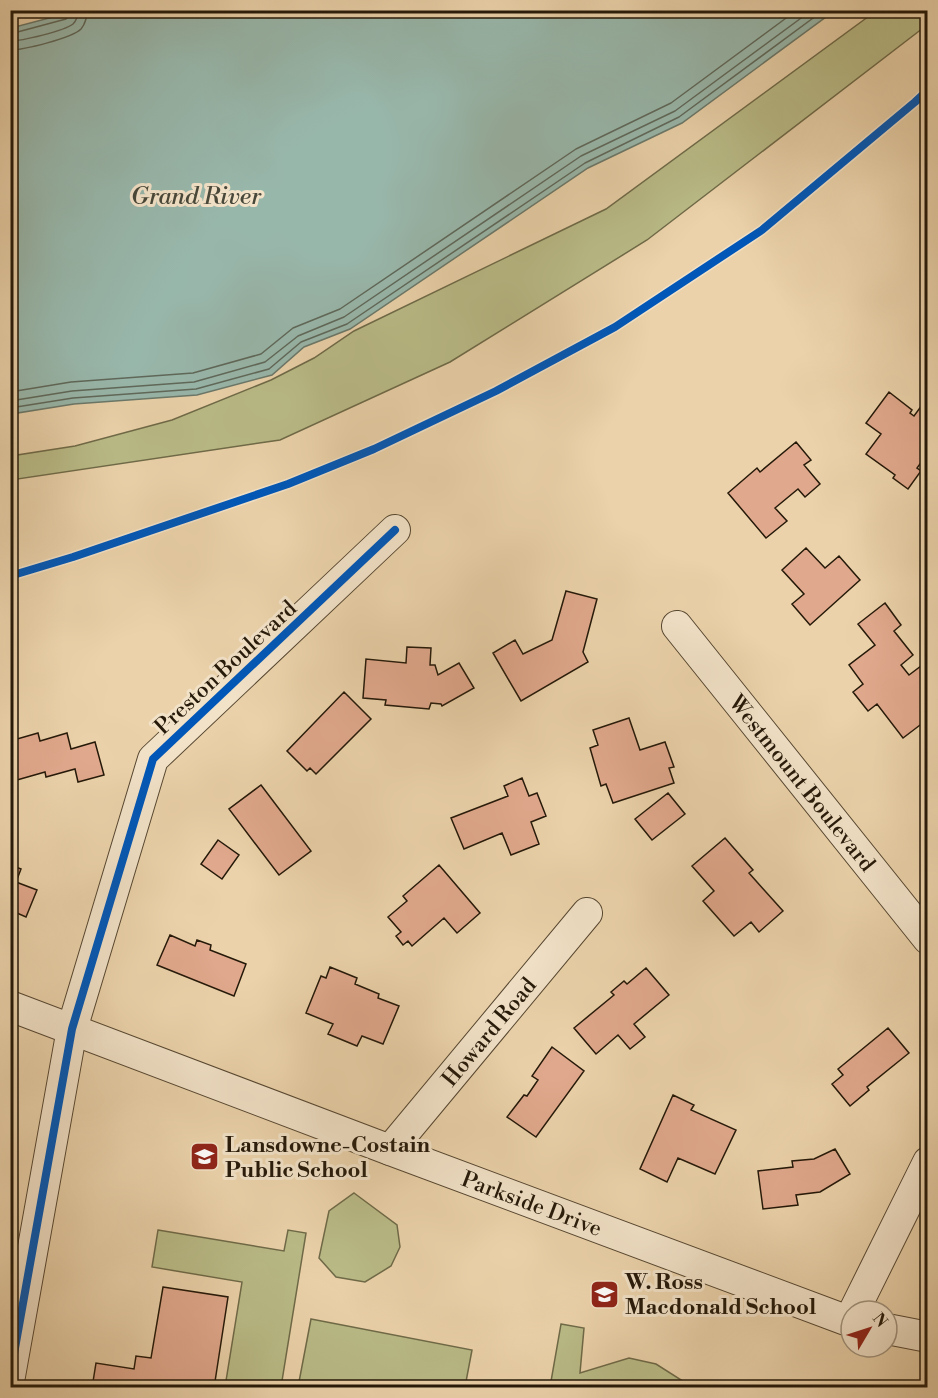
<svg xmlns="http://www.w3.org/2000/svg" width="938" height="1398" font-family="'Libre Bodoni',serif">
<rect width="100%" height="100%" fill="#ebd2aa"/>
<filter id="stains"><feTurbulence type="fractalNoise" baseFrequency=".00333" numOctaves="4"/><feColorMatrix values="0 0 0 0 .2 0 0 0 0 .09 0 0 0 0 .02 0 0 0 .5 -.17"/></filter>
<radialGradient id="worn" r=".72"><stop offset=".6" stop-color="#630" stop-opacity="0"/><stop offset="1" stop-color="#630" stop-opacity=".3"/></radialGradient>
<!-- green -->
<path fill="#b9bb87" stroke="#6f6a48" stroke-width="1.5" d="M876,11H927V25L647,240L450,362L280,440L11,480V456L75,446L172,420L271,380L314,358L354,331L606,209Z
M354,1193L397,1225L400,1247L391,1266L365,1282L336,1277L319,1258L329,1211Z
M158,1230L284,1251L288,1230L306,1233L281,1387H225L242,1282L152,1267Z
M311,1319L472,1350L465,1387H298Z
M561,1324L584,1328L580,1373L629,1358L656,1364L686,1383L689,1387H650L639,1382L614,1381L603,1387H550Z"/>
<!-- water -->
<path fill="#98b7ab" stroke="#6a786a" stroke-width="1.5" d="M72,10H834V11L682,123L588,168L350,329L304,347L272,375L197,395L74,404L11,414V28L53,17Z"/>
<g fill="none" stroke-linecap="round" stroke-linejoin="round">
<!-- shore -->
<path stroke="#5e685a" stroke-width="1.5" d="M10,34L66,19L70,15L71,10
M10,41C22,41 64,31 73,24C77,20 78,16 78,10
M10,50C24,50 72,38 81,29C86,23 87,17 87,10
M10,392L71,382L193,373L261,354L293,328L340,309L576,149L671,103L797,10
M10,401L72,391L194,382L265,362L298,336L344,317L581,156L675,111L812,10
M10,408L73,398L196,389L269,369L301,342L347,324L585,163L679,117L824,10"/>
</g>
<!-- building -->
<path fill="#e0a88c" stroke="#251909" stroke-width="1.5" d="M889,392L912,410L910,413L914,416L928,397V436L924,442L928,447V453L917,468L921,471L908,489L893,478L895,475L866,454L881,434L866,423Z
M796,442L811,460L804,465L820,484L805,497L798,489L775,508L787,521L766,538L728,493L757,468L760,472Z
M806,548L825,568L839,556L860,580L810,625L792,604L804,594L782,570Z
M566,591L597,599L583,652L588,662L521,701L493,653L515,640L523,654L552,640Z
M885,603L901,625L894,631L913,655L901,665L909,675L921,666L928,675V719L903,738L877,704L868,711L853,692L863,684L849,665L875,645L858,624Z
M407,647L431,648L430,665H435L438,675L459,663L474,688L442,706L441,704L431,703L429,709L385,705L386,700L363,698L366,659L406,663Z
M344,692L371,719L316,774L310,768L307,771L287,751Z
M629,718L640,750L665,742L674,767L669,768L674,783L613,803L606,784L601,786L590,748L598,745L593,730Z
M38,733L40,741L67,733L71,749L95,742L104,775L78,782L75,769L46,777L45,772L10,782V741Z
M522,778L529,796L537,793L546,816L531,822L539,844L511,855L502,833L464,849L451,818L508,796L504,786Z
M261,785L311,851L279,875L229,809Z
M668,793L685,814L652,840L635,819Z
M725,838L753,870L749,873L783,911L759,932L751,922L734,936L703,901L714,891L692,866Z
M218,840L239,855L222,879L201,864Z
M10,865L21,869L16,882L37,890L26,917L10,910Z
M439,865L480,913L457,933L444,918L412,946L408,941L403,945L396,936L401,932L388,917L407,901L403,896Z
M170,935L195,946L197,940L211,945L210,950L246,964L234,996L157,965Z
M330,967L357,978L355,984L379,994L378,998L399,1006L383,1044L362,1036L357,1046L328,1034L333,1024L306,1013L321,976L326,978Z
M646,968L669,995L634,1024L645,1037L630,1049L618,1035L596,1054L574,1028L614,995L611,992L624,981L627,984Z
M888,1028L909,1053L867,1087L869,1090L850,1106L832,1084L843,1075L838,1069Z
M552,1047L584,1071L536,1137L507,1117L524,1095L527,1096L538,1080L532,1076Z
M673,1095L694,1105L691,1110L736,1130L715,1174L678,1158L667,1182L640,1169Z
M835,1149L850,1174L820,1192L796,1195L798,1205L763,1209L758,1171L793,1167L792,1161L814,1159Z
M163,1287L228,1297L214,1388H92L96,1363L134,1369L136,1356L151,1358Z"/>
<g fill="none" stroke-linecap="round" stroke-linejoin="round">
<defs>
<g id="minor">
<path id="s1" d="M677,626L928,939"/>
<path id="s2" d="M10,1006L390,1150L851,1322"/>
<path id="s3" d="M390,1150L587,913"/>
<path d="M854,1311L928,1162"/>
<path d="M887,1329L928,1337"/>
<path d="M10,1376L72,1029L153,759L395,530"/>
</g>
</defs>
<!-- minor casing -->
<use href="#minor" stroke="#564731" stroke-width="32"/>
<!-- minor -->
<use href="#minor" stroke="#f2e2c8" stroke-width="30"/>
<defs>
<path id="cycleway" d="M10,576L73,557L288,484L374,449L496,391L615,327L762,230L915,102L928,90
M10,1376L72,1029L153,759L395,530"/>
</defs>
<!-- cycleway casing -->
<use href="#cycleway" stroke="#f2e2c8" stroke-width="11"/>
<!-- cycleway -->
<use href="#cycleway" stroke="#0057b8" stroke-width="8"/>
</g>
<!-- icons -->
<defs>
<symbol id="school-square" viewBox="-11 -11 22 22"><rect x="-9" y="-9" width="18" height="18" rx="4" fill="#8f2418" stroke="#f2e2c8"/><path d="M0-5L7-2L0 1L-7-2ZM-4 1L0 2.5L4 1V4Q0 6-4 4Z" fill="#fff"/></symbol>
</defs>
<g fill-rule="evenodd">
<use href="#school-square" x="188" y="1140" width="33" height="33"/>
<use href="#school-square" x="588" y="1278" width="33" height="33"/>
</g>
<g text-anchor="middle" stroke-width="6" stroke-linejoin="round" paint-order="stroke">
<!-- street labels -->
<g font-size="22" fill="#251909" stroke="#f2e2c8">
<text transform="translate(225 667) rotate(-43)" y="8">Preston Boulevard</text>
<text dy="8" stroke="none"><textPath href="#s1" startOffset="201">Westmount Boulevard</textPath></text>
<text dy="8" stroke="none"><textPath href="#s3" startOffset="154">Howard Road</textPath></text>
<text dy="8" stroke="none"><textPath href="#s2" startOffset="558">Parkside Drive</textPath></text>
</g>
<!-- poi labels -->
<g font-size="22" font-weight="bold" fill="#251909" stroke="#f2e2c8" text-anchor="start">
<text x="225" y="1152">Lansdowne-Costain<tspan x="225" dy="25">Public School</tspan></text>
<text x="625" y="1289">W. Ross<tspan x="625" dy="25">Macdonald School</tspan></text>
</g>
<!-- water labels -->
<g font-size="24" font-style="italic" fill="#48483a" stroke="#f2e2c8">
<text x="196" y="204">Grand River</text>
</g>
</g>
<!-- margin -->
<rect width="938" height="1398" fill="none" stroke="#ebd2aa" stroke-width="36"/>
<rect x="12" y="12" width="914" height="1374" fill="none" stroke="#251909" stroke-width="3"/>
<rect x="18" y="18" width="902" height="1362" fill="none" stroke="#251909" stroke-width="1.5"/>
<!-- north arrow -->
<g transform="translate(869 1329) rotate(51)"><circle r="28" fill="#f2e2c8" stroke="#a0927c" stroke-width="1.5"/>
<path d="M0-4.5L10 22L0 15L-10 22Z" fill="#8f2418"/>
<text y="-9" font-size="16" font-weight="bold" text-anchor="middle" fill="#251909">N</text>
</g>
<rect width="100%" height="100%" filter="url(#stains)"/>
<rect width="100%" height="100%" fill="url(#worn)"/>
</svg>
